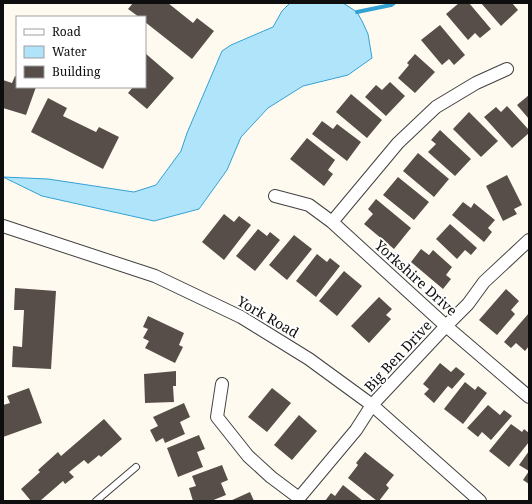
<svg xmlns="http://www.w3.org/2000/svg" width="532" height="504" font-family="'Noto Serif',serif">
<rect width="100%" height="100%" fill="#fffaef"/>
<!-- water -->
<path fill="#b0e4fa" stroke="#32a2d5" d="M290,3H343L357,12L362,21L368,34L372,58L348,75L303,86L268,108L241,137L227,170L199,209L154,221L42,196L3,177L48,179L134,192L156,185L181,151L187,133L222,51L231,45L273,27L282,11Z"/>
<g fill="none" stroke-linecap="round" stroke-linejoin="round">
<!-- stream -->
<path stroke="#32a2d5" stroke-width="4" d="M357,12L391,5L394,3"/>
</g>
<!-- building -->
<path fill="#574e49" d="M133,3H168L193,23L197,18L214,31L192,59L145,22V17H139L128,9Z
M459,3H469L491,29L480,38L475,33L468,40L446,14Z
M481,3H512L518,10L501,26Z
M440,25L465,55L454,65L449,59L442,65L421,40Z
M145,53L174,78L147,109L128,93L133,87H145Z
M415,54L435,72L415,93L398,78L409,65L407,63Z
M15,76L17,77V87H36L26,115L3,108V80L12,83Z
M390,82L405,96L386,116L365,97L376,85L382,90Z
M351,94L382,120L367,138L336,112Z
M529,95V119L517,105Z
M48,98L67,108L63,116L96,132L99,127L119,137L103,169L31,132Z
M507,106L529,130V133L512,148L484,117L496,107L501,112Z
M469,112L498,141L481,157L453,129Z
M322,121L333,129L337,124L361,142L347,161L312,134Z
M440,130L471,159L455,176L428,152L436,144L431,140Z
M307,138L335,160L328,170L333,174L324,186L290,159Z
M418,153L449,179L434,197L403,171Z
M507,175L522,205L514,209L517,214L503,221L486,186Z
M398,177L429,202L414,220L383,195Z
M376,199L411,228L394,249L364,224L373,214L368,209Z
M463,202L471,208L474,203L495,220L488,228L492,232L484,242L452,215Z
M224,214L234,222L239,216L251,225L224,260L202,242Z
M450,224L477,248L471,255L465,250L457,259L436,239Z
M258,229L267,236L270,232L280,240L255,271L236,256Z
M294,235L312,249L287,280L269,265Z
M421,249L429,255L433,250L452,267L446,275L451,279L443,289L411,262Z
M317,254L327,262L330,258L340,266L316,297L296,281Z
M344,271L362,286L337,316L319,301Z
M15,288L56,291L51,369L12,367L13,346L22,347L24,310H14Z
M506,289L519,301L511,310L515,314L497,335L479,320Z
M379,297L392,309L386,315L391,319L369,343L351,326Z
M529,313V346L525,351L516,343L511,348L504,342Z
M148,316L184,333L179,345L183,347L175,363L145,348L149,341L143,338L148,329L143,327Z
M440,363L451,372L456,367L465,374L452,389L448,386L434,403L424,394L429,389L423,384Z
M176,371V386H173L174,402L145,403L144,374Z
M465,382L475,390L478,386L487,393L463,424L444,409Z
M29,388L42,423L3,437V405L10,403L7,396Z
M272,388L291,403L267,432L248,417Z
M184,403L190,417L180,422L185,434L165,443L163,438L156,442L150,430L158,426L153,417Z
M488,405L500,415L504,410L512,416L491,440L482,432L478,437L467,428Z
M299,415L317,431L292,460L274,445Z
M104,419L122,439L101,457L99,455L88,464L84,460L69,472L74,477L65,484L63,481L40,501H31L21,489L40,472L38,470L58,452L61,456Z
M511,424L522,432L524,429L529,433V442L509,467L489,451Z
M199,435L205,449L197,452L203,467L178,477L167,448Z
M529,451V484L523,480L529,471L519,465Z
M365,452L394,475L386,485L389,488L379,501H377L348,478L358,465L356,463Z
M222,465L228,480L221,483L226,495L211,501H193L189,488L196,486L192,476Z
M343,485L363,501H325L331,493L335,496Z
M250,492L254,501H230Z"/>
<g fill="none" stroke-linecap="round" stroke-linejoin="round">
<defs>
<path id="service" d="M96,501L136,467"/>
<path id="minor" d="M275,196L309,205L332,222L446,326L529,397
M332,222L398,143L436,107L476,83L507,69
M3,226L155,276L241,317L309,359L372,405L480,501
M222,384L217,417L248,456L271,477L299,498
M298,501L299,498L356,430L372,405L446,326L468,304L484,282L529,240"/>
</defs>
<!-- service casing -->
<use href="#service" stroke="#414141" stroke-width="8"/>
<!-- minor casing -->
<use href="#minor" stroke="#414141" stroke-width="14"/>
<!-- service -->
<use href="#service" stroke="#fff" stroke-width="6"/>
<!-- minor -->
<use href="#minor" stroke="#fff" stroke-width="12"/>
</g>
<g text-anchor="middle" stroke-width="4" stroke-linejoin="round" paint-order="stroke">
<!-- street labels -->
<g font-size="14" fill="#0e0e0e" stroke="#fff">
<text transform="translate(416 278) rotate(42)" y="5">Yorkshire Drive</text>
<text transform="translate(268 317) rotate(30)" y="5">York Road</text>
<text transform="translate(398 356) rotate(-47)" y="5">Big Ben Drive</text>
</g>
</g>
<!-- border -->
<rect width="532" height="504" fill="none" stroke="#0e0e0e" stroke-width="8"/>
<!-- legend -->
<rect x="16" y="16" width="130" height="72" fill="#ffffff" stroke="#9f9f9f"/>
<rect x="24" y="29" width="20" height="6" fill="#ffffff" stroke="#9f9f9f"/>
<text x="52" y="36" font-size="12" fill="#0e0e0e">Road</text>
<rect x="24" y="46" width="20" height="12" fill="#b0e4fa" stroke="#9f9f9f"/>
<text x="52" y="56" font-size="12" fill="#0e0e0e">Water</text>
<rect x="24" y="66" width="20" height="12" fill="#574e49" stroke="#9f9f9f"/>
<text x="52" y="76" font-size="12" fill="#0e0e0e">Building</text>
</svg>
